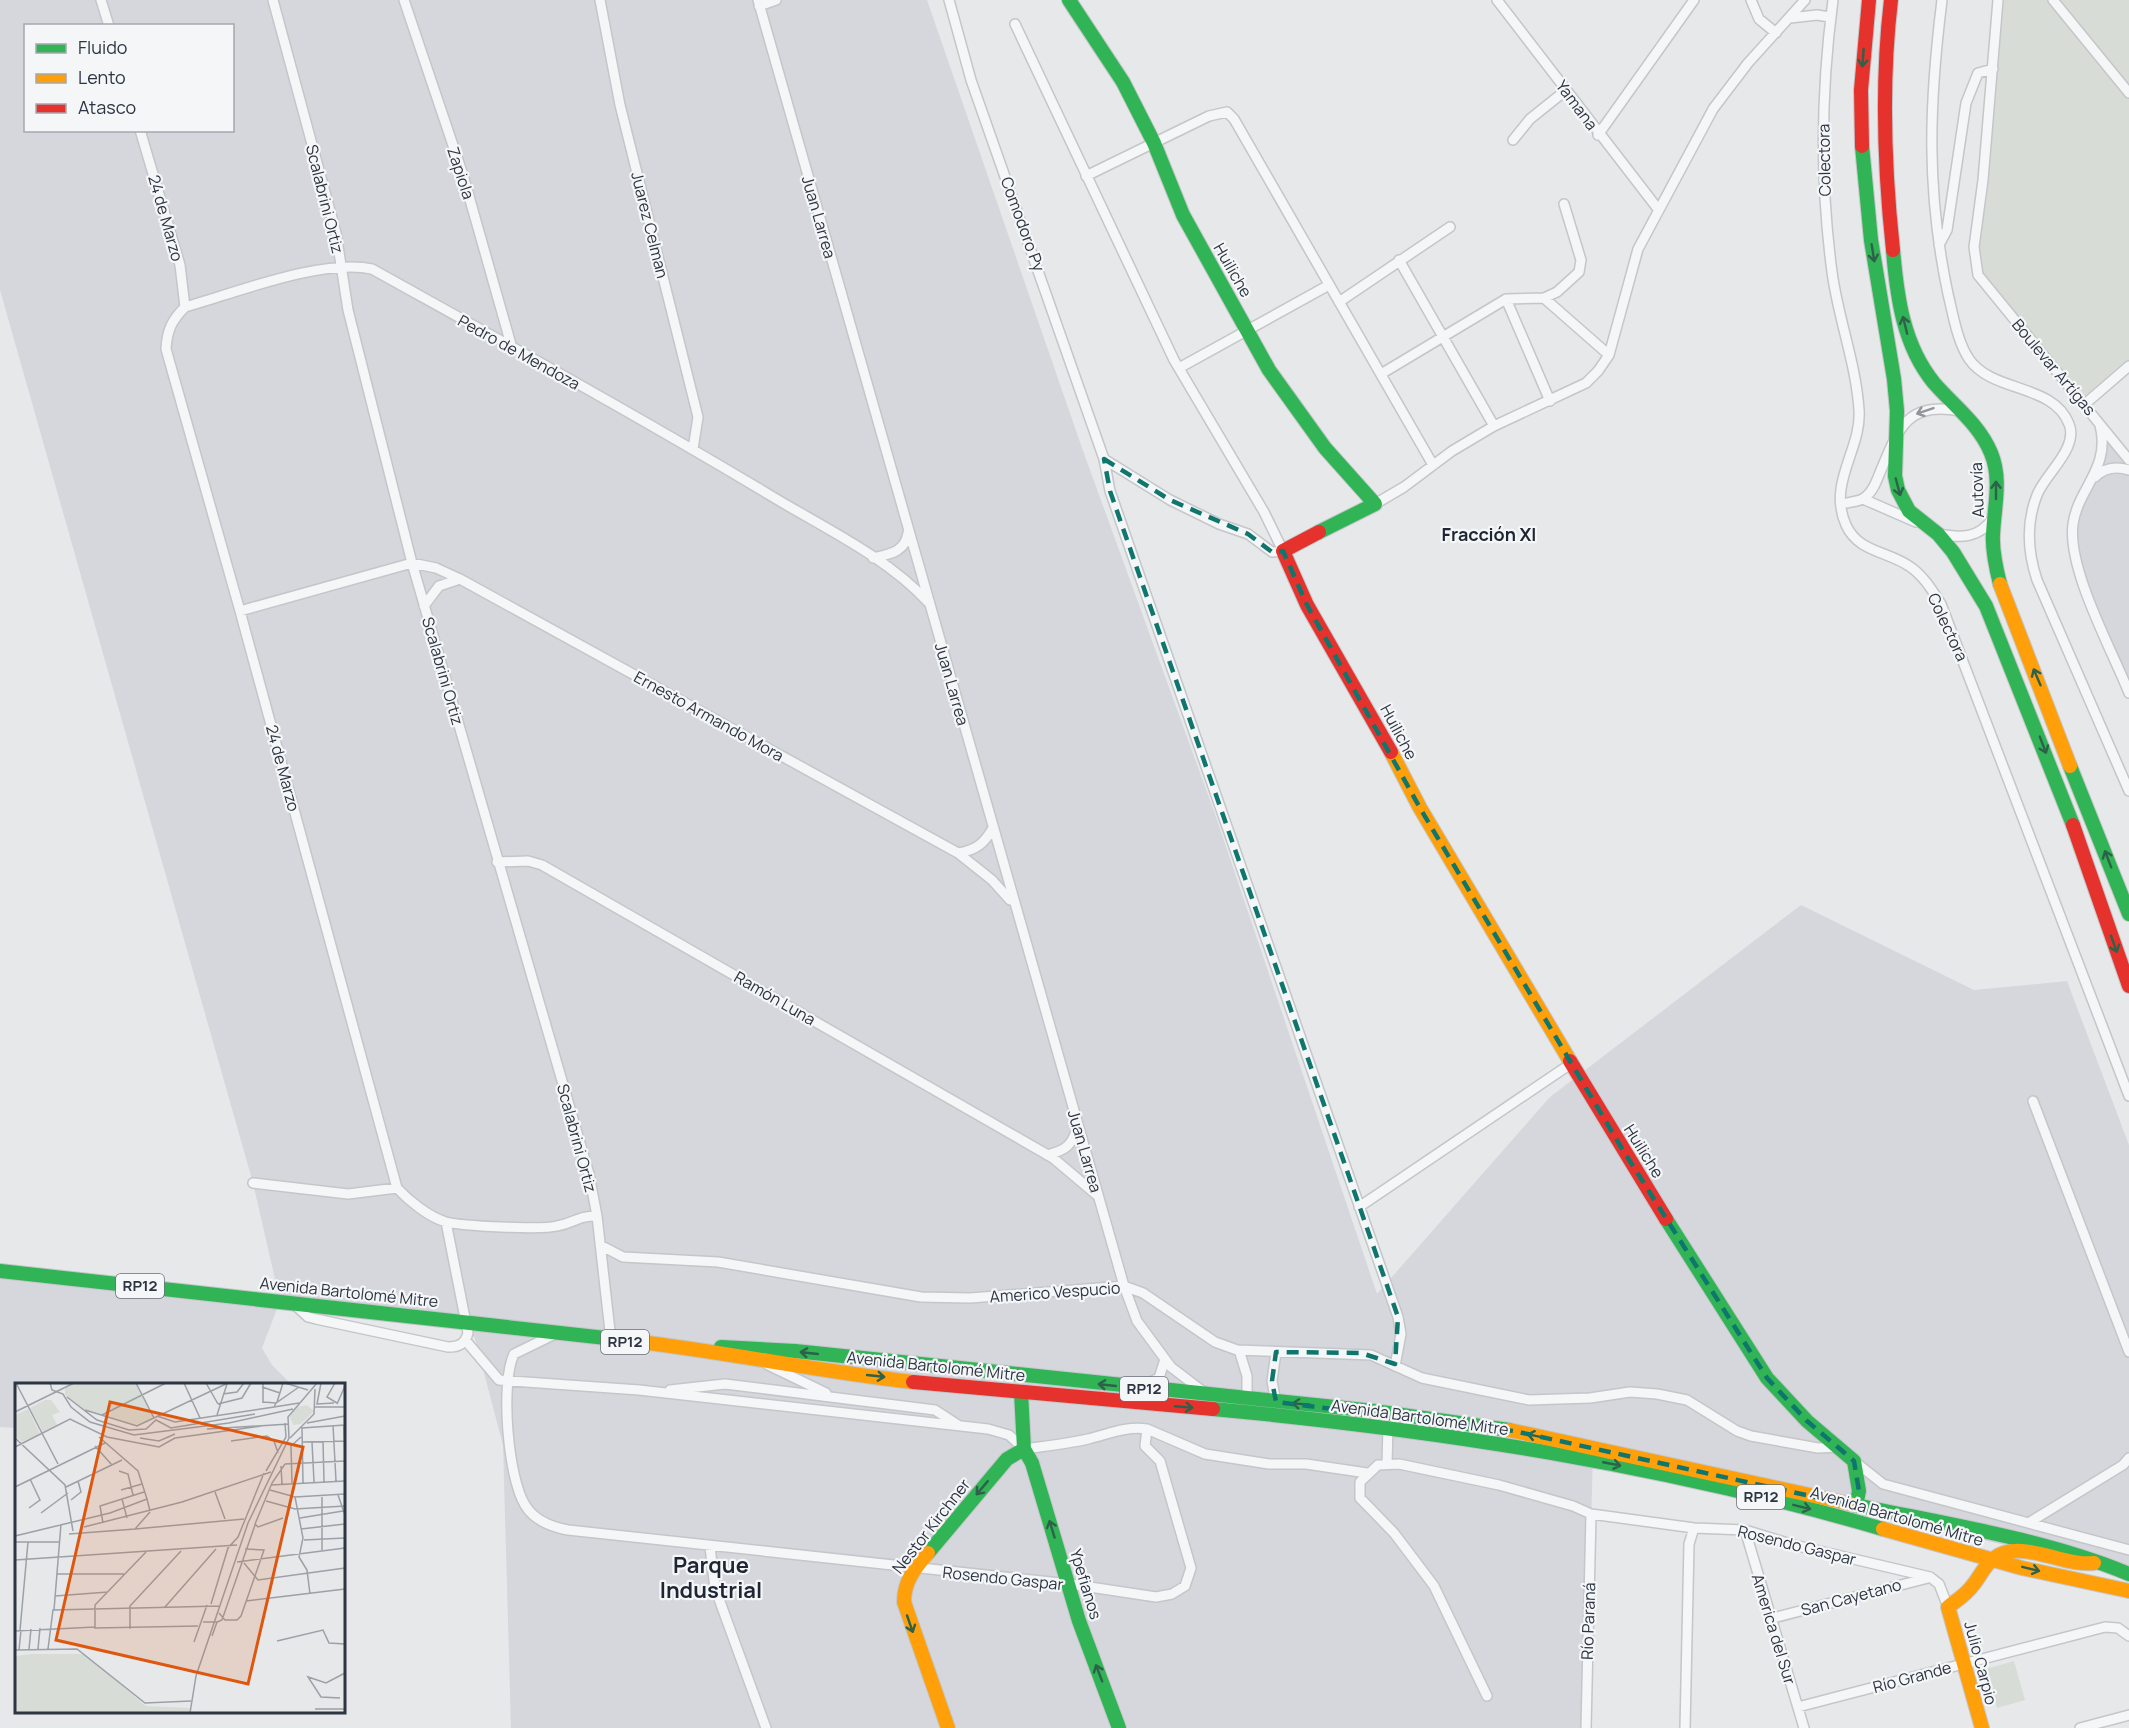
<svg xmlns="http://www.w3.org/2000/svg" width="2129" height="1728" font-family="Manrope,sans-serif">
<rect width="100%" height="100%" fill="#e6e8ea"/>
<!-- built -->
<path fill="#d5d7dd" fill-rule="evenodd" d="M0,0H927L1082,448L1215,814L1377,1294L1550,1097L1801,905L1974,990L2067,981L2129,1145V1574L1593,1449L1586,1728H511L503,1445L475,1339L466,1321L280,1301L262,1348L272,1365L291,1384H16V1428L0,1427V1271L280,1301L253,1183L0,290ZM26,26H232V130H26Z
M2103,434L2129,460V693L2084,585L2073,522L2094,479Z"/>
<!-- green -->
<path fill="#d7ddd6" d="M1998,0H2129V366L2085,404L1976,268Z
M2014,1661L2025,1700L1997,1708L1986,1669Z"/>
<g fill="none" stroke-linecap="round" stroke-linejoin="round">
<defs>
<path id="street" d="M101,0L109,26
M273,0L336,233L348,310L412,563L589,1174L597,1216L611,1340
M404,0L463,175L512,348
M600,0L620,105L698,417L693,449
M758,0L1124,1286L1137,1321L1165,1359
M949,0L971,80L1104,459L1170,500L1219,524L1248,534L1272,552L1283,551L1264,512L1174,360L1015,24
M1497,0L1658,209
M1751,0L1759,19L1776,33
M1833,0C1821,90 1820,182 1832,272C1838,318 1856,363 1859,410C1862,449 1827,483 1846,525C1858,552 1887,551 1909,566C1923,575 1932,590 1941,604L2129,1096
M1942,0C1929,104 1926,190 1948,294C1953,314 1957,341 1969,359C1992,393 2053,383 2069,424C2079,448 2045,474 2037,495C2026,523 2028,553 2037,580L2129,791
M1998,0L1983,180L1974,247L1978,275L2129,460
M2053,0L2129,93
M759,6L776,0
M1790,18L1817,15L1830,17
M140,130L180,265L185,307
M1598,135L1694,0
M1513,140L1530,119L1565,91
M1086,176L1209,116L1227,112L1234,119L1433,465
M1939,245L1947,230L1966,103L1978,73L1993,69
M1399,260L1494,426
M1544,298L1609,355
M1506,299L1550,401
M1339,302L1450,227
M1179,368L1329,285
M1381,374L1506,299L1544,298L1557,292L1579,272L1581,260L1564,204
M2085,404L2129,366
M2100,425C2111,468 2078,488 2073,524C2067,569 2112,650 2129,693
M1104,459L1110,491L1398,1317L1401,1334L1395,1366
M2095,477C2105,467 2116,466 2129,470
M1863,499L1916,522
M1375,504L1404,487L1452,451L1494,426L1586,383L1598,371L1609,355L1638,249L1713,109L1748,63L1805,0
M1842,504C1848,502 1859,502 1864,498C1873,492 1877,480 1881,470C1899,427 1908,401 1960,411
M1939,534C1960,538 1979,539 1993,518
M873,558C890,554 905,552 908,533
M424,606L439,586L460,579
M240,611L412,563L436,568L460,579L958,853L992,880L1010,900
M958,853C976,850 984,844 993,828
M497,862L528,861L542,865L1053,1158L1098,1196
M2033,1101L2129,1352
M1047,1155C1067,1150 1072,1145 1078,1126
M253,1183L348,1194L397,1188C409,1201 429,1217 446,1222C462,1226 541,1230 557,1226C575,1223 576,1216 597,1216
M397,1188L240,611L166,349C167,330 172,320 185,307C235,293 323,258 372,269C505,343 638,416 768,494C822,527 886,556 929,603
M1359,1207L1572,1063
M600,1245L623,1257L718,1262L921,1297L970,1298L1124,1286L1143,1293L1215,1342L1237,1350L1371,1355L1422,1378L1529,1400L1590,1398L1630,1392L1657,1394L1687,1400L1737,1431L1751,1436L1818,1448L1839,1447
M294,1304L308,1317L316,1319L448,1347C459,1347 465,1344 468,1333L446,1222
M555,1334L514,1354C500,1383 508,1478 525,1505C534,1520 551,1527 568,1530L1070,1584L1156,1597L1172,1594L1185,1586L1191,1568L1160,1461L1145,1446L1147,1429
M466,1341L499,1380L639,1390L988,1429L1009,1435L1024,1449C1045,1446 1067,1444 1088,1439C1109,1434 1125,1426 1147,1429L1205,1454L1269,1464H1306L1367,1473
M1239,1350L1247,1376V1399
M1276,1352L1272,1381L1276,1402
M768,1365L826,1393
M1143,1385L1159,1378L1165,1359L1171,1367L1201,1390
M670,1390L725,1384L935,1410L958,1425
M1854,1461L1883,1484L2129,1550
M1387,1463L1388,1427
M2030,1522L2123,1465L2129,1458
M1745,1530L1804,1728
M710,1547L715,1588L766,1728
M1773,1618L1928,1578
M1487,1696L1434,1586L1394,1533L1360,1498V1482L1378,1465L1399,1464L1499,1485L1573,1506L1591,1514L1694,1528L1745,1530L1794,1545L1930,1577L1939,1584L1948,1607
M1798,1707L2105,1627L2118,1628L2129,1636
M1586,1728L1591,1514
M1685,1728L1689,1544L1694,1528
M2080,1728L2129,1715"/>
<path id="fast" d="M1069,0L1123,82L1154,143L1183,215L1269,370L1325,448L1375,504L1319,532
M1862,146L1871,240L1894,379L1897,411L1895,476L1898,490L1909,511L1938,534L1953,552L1986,606L2073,825
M1893,250C1897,297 1903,345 1934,383C1954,406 1979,424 1991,453C2002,479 1994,508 1993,535C1992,551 1996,568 2000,584
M2070,766L2129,914
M1666,1219L1767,1378L1807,1421L1854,1461L1859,1491L1856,1506
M0,1271L624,1340
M721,1347L795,1351L1374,1411L1509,1430
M1021,1392L1024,1449L1032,1463L1079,1621L1119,1728
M1213,1409C1439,1430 1664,1465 1883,1529
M1851,1504C1940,1523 2046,1539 2129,1574
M928,1553L1007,1459L1024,1449"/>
<path id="slow" d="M2000,584L2070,766
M1391,752L1420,808L1570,1061
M624,1340C721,1351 816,1371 913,1382
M1509,1430L1851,1504
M1883,1529L2022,1568L2129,1591
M928,1553C915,1568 904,1581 904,1602L948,1728
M1982,1728L1948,1607C1957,1600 1966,1595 1973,1585C1980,1577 1984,1566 1993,1559C2020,1537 2063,1567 2094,1563"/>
<path id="jam" d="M1891,0C1881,84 1884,166 1893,250
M1862,146L1861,90L1869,0
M1319,532L1283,551L1307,605L1391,752
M2073,825L2129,986
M1570,1061L1666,1219
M913,1382L1213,1409"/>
</defs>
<!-- street casing -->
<use href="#street" stroke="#c4c6c8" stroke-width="12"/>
<!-- fast casing -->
<use href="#fast" stroke="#c4c6c8" stroke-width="16"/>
<!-- slow casing -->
<use href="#slow" stroke="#c4c6c8" stroke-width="16"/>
<!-- jam casing -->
<use href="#jam" stroke="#c4c6c8" stroke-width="16"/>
<!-- street -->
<use href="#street" stroke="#f5f6f7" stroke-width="9"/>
<!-- fast -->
<use href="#fast" stroke="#30b455" stroke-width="14"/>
<!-- slow -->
<use href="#slow" stroke="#ff9f0a" stroke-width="14"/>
<!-- jam -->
<use href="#jam" stroke="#e5322d" stroke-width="14"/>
</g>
<!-- one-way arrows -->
<defs><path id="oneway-shaft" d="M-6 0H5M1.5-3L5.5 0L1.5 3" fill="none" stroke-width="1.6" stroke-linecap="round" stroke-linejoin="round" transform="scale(1.5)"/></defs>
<g stroke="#2e6149">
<use href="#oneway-shaft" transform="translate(1863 58) rotate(94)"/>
<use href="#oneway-shaft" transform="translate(1873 253) rotate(81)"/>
<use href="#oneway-shaft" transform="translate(1905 325) rotate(-104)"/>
<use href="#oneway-shaft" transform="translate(1898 487) rotate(75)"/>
<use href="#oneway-shaft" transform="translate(1996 490) rotate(-90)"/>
<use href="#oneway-shaft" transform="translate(2037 677) rotate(-113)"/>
<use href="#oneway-shaft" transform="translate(2043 745) rotate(69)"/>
<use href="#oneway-shaft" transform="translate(2108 859) rotate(-111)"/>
<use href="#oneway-shaft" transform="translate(2114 944) rotate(70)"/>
<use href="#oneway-shaft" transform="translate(809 1353) rotate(-174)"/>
<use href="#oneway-shaft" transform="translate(876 1376) rotate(6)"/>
<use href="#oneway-shaft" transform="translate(1107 1385) rotate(-174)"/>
<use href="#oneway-shaft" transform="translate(1301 1404) rotate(-175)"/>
<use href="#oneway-shaft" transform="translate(1184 1407) rotate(5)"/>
<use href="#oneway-shaft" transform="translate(1536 1436) rotate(-168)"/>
<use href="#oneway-shaft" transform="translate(1612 1464) rotate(11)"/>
<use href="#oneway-shaft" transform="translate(982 1488) rotate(130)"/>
<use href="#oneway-shaft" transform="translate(1802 1507) rotate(14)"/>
<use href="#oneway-shaft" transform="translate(1052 1529) rotate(-107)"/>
<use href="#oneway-shaft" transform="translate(2031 1569) rotate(14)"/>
<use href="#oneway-shaft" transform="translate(910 1624) rotate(71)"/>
<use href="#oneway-shaft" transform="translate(1099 1673) rotate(-111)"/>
</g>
<use stroke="#91969c" href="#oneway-shaft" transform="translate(1925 411) rotate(161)"/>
<!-- marked area -->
<path fill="none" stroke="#0f766e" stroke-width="4.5" stroke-dasharray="12 8" stroke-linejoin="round" d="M1104,459L1170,500L1248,534L1272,552L1283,551L1307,605L1420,808L1621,1147L1767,1378L1807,1421L1854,1461L1859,1491L1856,1506L1514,1431L1276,1402L1272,1381L1276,1352L1361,1353L1395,1364L1398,1317L1110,491Z"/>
<g text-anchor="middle" stroke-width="4.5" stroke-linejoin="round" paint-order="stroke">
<!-- shield labels -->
<g fill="#f4f6f8" stroke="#696f79" stroke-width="1.5">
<rect x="116" y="1274" width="48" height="24" rx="4.5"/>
<rect x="601" y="1330" width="48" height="24" rx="4.5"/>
<rect x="1120" y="1377" width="48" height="24" rx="4.5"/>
<rect x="1737" y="1485" width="48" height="24" rx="4.5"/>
</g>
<g font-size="15" font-weight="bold" fill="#2d3542">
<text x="140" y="1291">RP12</text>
<text x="625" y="1347">RP12</text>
<text x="1144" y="1394">RP12</text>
<text x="1761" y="1502">RP12</text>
</g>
<!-- street labels -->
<g font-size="16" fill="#2d3542" stroke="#f4f6f8">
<text transform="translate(1577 105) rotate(53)" y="6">Yamana</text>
<text transform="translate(1824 160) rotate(-91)" y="6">Colectora</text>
<text transform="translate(461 173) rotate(72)" y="6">Zapiola</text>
<text transform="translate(325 199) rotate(76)" y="6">Scalabrini Ortiz</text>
<text transform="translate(819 217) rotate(74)" y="6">Juan Larrea</text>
<text transform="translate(166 218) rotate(74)" y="6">24 de Marzo</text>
<text transform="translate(1023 224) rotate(70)" y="6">Comodoro Py</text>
<text transform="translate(650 225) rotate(76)" y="6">Juarez Celman</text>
<text transform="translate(1233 270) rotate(60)" y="6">Huiliche</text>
<text transform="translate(519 352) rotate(29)" y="6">Pedro de Mendoza</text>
<text transform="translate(2054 367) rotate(50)" y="6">Boulevar Artígas</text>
<text transform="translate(1977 490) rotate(-92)" y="6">Autovía</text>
<text transform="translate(1948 627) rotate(65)" y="6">Colectora</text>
<text transform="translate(443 671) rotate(74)" y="6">Scalabrini Ortiz</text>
<text transform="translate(952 684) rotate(74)" y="6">Juan Larrea</text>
<text transform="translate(709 716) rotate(29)" y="6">Ernesto Armando Mora</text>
<text transform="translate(1399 732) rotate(62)" y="6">Huiliche</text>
<text transform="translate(283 768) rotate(75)" y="6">24 de Marzo</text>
<text transform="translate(775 998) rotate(30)" y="6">Ramón Luna</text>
<text transform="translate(577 1138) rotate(75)" y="6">Scalabrini Ortiz</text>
<text transform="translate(1085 1151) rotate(74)" y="6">Juan Larrea</text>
<text transform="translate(1644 1151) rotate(58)" y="6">Huiliche</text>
<text transform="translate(349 1292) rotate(6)" y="6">Avenida Bartolomé Mitre</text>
<text transform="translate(1055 1292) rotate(-4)" y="6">Americo Vespucio</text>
<text transform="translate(936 1366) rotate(6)" y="6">Avenida Bartolomé Mitre</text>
<text transform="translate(1420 1417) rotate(8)" y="6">Avenida Bartolomé Mitre</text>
<text transform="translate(1897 1516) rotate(16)" y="6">Avenida Bartolomé Mitre</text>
<text transform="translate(931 1526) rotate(-52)" y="6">Nestor Kirchner</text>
<text transform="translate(1797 1545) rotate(14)" y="6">Rosendo Gaspar</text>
<text transform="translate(1003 1578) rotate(6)" y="6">Rosendo Gaspar</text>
<text transform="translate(1086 1584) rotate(73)" y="6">Ypefianos</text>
<text transform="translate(1851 1597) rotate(-15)" y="6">San Cayetano</text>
<text transform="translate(1588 1621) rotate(-88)" y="6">Río Paraná</text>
<text transform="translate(1774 1629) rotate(73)" y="6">America del Sur</text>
<text transform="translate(1981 1663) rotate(75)" y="6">Julio Carpio</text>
<text transform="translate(1912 1677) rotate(-15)" y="6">Río Grande</text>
</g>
<!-- neighbourhood labels -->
<g font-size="18" font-weight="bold" fill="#1f2633" stroke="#f4f6f8">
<text x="1489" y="541">Fracción XI</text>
</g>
<!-- district labels -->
<g font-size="22" font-weight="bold" fill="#1f2633" stroke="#f4f6f8">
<text x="711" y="1573">Parque<tspan x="711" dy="25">Industrial</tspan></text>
</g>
</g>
<!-- overview -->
<g transform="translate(15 1383)">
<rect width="330" height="330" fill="#e6e8ea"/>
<path d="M59,0H121L139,35L122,43L68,26L50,12V5ZM30,17H36L45,29L37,32L42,42L28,49L15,25ZM292,22L299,28L286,41L278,42L275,34L282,24ZM13,26L25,51L7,59L0,53V32ZM17,271H69L131,323L175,325V330H0V273Z" fill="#d7ddd6"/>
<path fill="none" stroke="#9ca0a7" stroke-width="1.5" d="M1,0L43,81M35,0L37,7L48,11L56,24L75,39L119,52L214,40L278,26M121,0L139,35M169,0L185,35M191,0L203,21M270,0L293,7M306,0L302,21L319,20M320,0L312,14L322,20M247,4L265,10M208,11L222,9L229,0M52,14L82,37L114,47L131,46L141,37L156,45L240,31M248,19L261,20L284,4M262,19L268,0M248,20V0M203,21L227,15L236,0M322,21L330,3M259,24L284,20M300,24H330M70,27L122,43L213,0M0,29L59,0M87,32L151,0M202,32L212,1M142,33L160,39L259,24L261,20M292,40L330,33M318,42L321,98M329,42L330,77M192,46L274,41M84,54L123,88L132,116M0,55L50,102L58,148M125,55L144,58L160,51M275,55L299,31L300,6M216,58L252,53L259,58L263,70M308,58L309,99M287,59L330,58M297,59L299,99M80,63L97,82M0,64L55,36L92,54L144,64L160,55L247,43M270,81L330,78M266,83L267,101M104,88L113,91L118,112M251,88L271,54L270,40M277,100L276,63L286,54M288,100L287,45L330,42M256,102L330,98M0,104L90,60M51,104L107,77M106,107L127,101M255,107L280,114L330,111M200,109L210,136M323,112L330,132M280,114L288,155L284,174L292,187L295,211M307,114V167M107,116L112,135M56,117L66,109L63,98M251,118L280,126L330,123M14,125L25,117L15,96M26,130L53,110M268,135L243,144L240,141L257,100L270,81M285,135L328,128M88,140L85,123L129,109M69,144L167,119L256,89M120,146L229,136M286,146L330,141M54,151L120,146L135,129M0,153L95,130L132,116L135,128M289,157L330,155M0,159H45M131,169L80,222V245L183,243M0,177L222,162M222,179L330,165M229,180L243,197L330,185M42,191H109M40,213L93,209M231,218L330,206M196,221L213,165L223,154L249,90M150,224L201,166M39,227L46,141M204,230L210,237H222L226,233L249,167L230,166M188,239H202L197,253M202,239L207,237L240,142M115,246V223L166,168M5,247L13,159M0,248L80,244M262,258L308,247L314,260L330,261M179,259L192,222M14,266L16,246M23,266L25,245M33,266L38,227L205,223M0,267L62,266L130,320L176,318M4,267L6,247M325,315L306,314L293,294L311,300L330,290M300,326H330M175,330L181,293L233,140L274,55L273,34L302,0"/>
<path fill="#df570f" fill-opacity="0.15" stroke="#df570f" stroke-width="3" d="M95,19L288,64L233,301L41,257Z"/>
<rect width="330" height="330" fill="none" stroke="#2d3542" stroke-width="3"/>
</g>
<!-- legend -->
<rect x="24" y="24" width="210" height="108" fill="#f4f6f8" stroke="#a4a9af" stroke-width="1.5"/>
<rect x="36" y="44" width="30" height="9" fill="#30b455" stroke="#a4a9af" stroke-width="1.5"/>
<text x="78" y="54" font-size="18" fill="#2d3542">Fluido</text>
<rect x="36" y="74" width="30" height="9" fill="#ff9f0a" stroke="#a4a9af" stroke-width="1.5"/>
<text x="78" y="84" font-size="18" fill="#2d3542">Lento</text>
<rect x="36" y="104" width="30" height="9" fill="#e5322d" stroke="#a4a9af" stroke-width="1.5"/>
<text x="78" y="114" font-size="18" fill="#2d3542">Atasco</text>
</svg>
